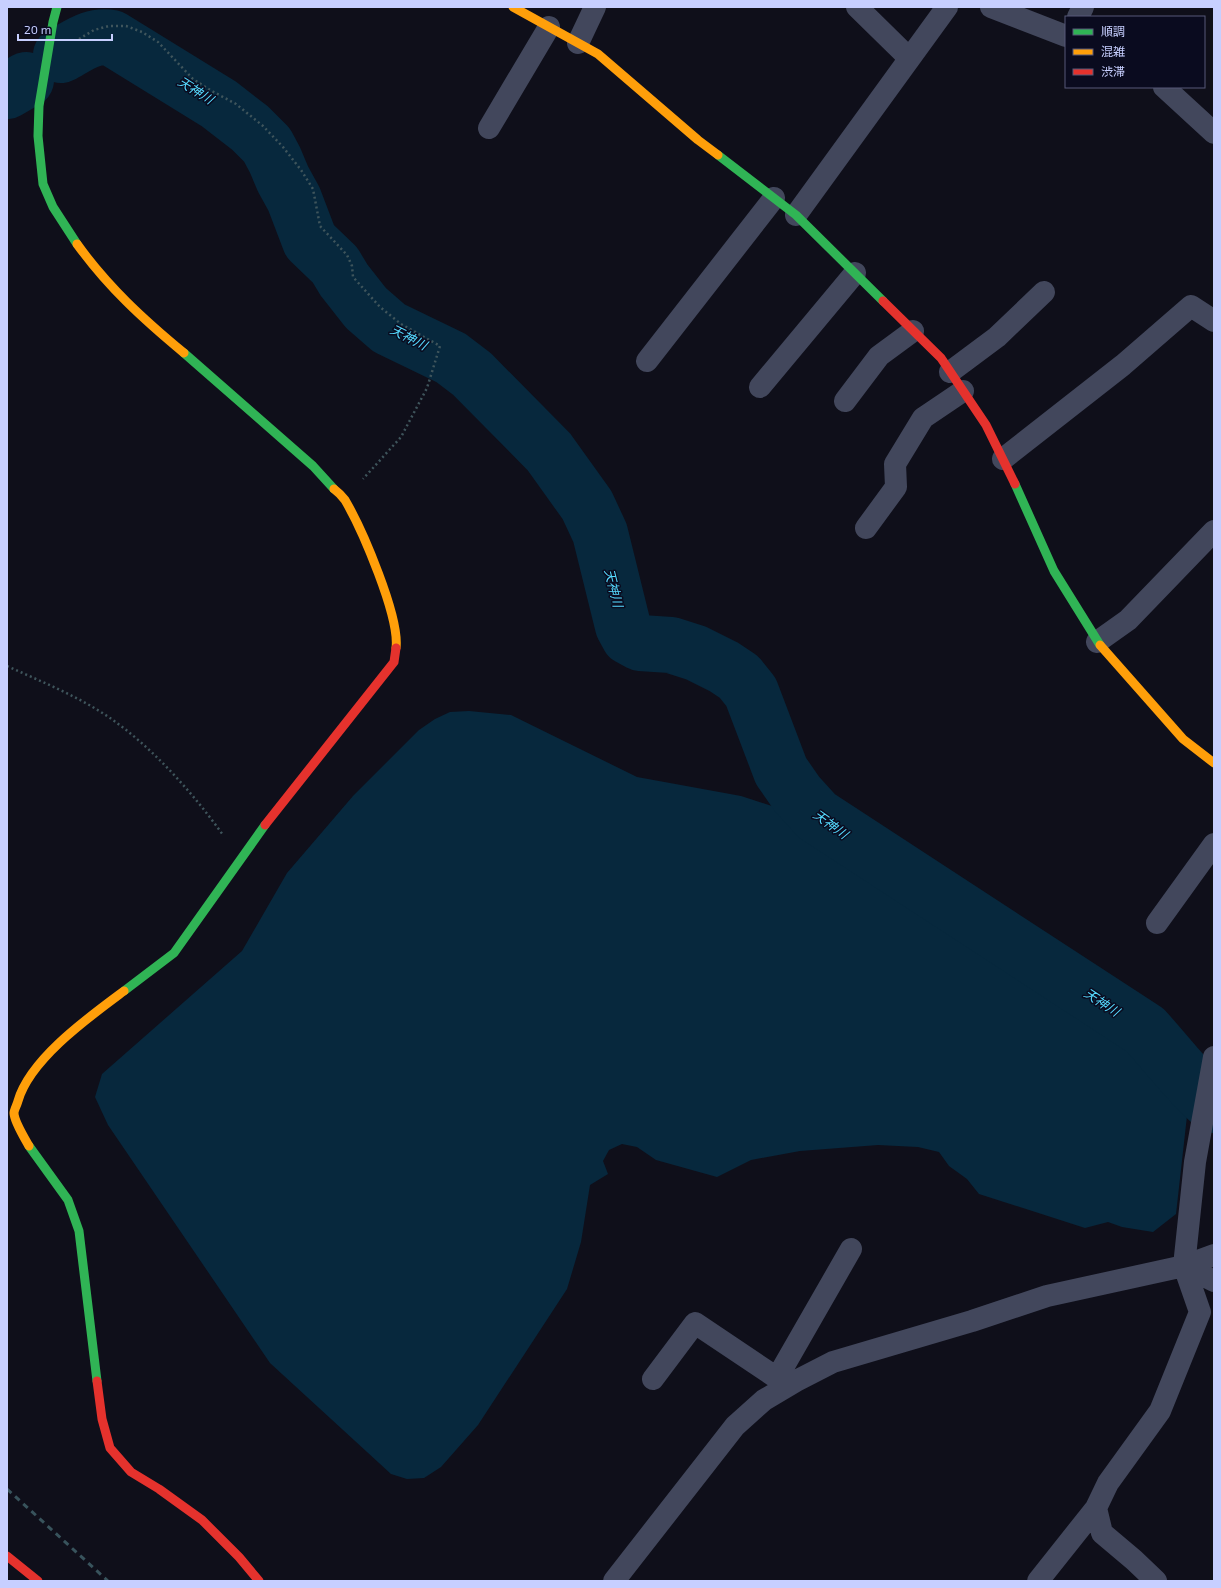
<svg xmlns="http://www.w3.org/2000/svg" width="1221" height="1588" font-family="'Exo 2','Noto Sans JP',sans-serif">
<rect width="100%" height="100%" fill="#0f0f1a"/>
<!-- water -->
<path fill="#07283d" d="M469,711L511,715L637,777L741,796L787,811L946,915L1109,1017L1134,1035L1189,1098L1176,1214L1153,1232L1122,1227L1108,1222L1085,1228L979,1194L967,1179L949,1166L939,1152L918,1147L878,1145L800,1151L751,1160L717,1177L656,1160L637,1147L622,1144L609,1150L603,1161L608,1174L590,1185L581,1242L567,1289L478,1425L441,1467L424,1478L407,1479L391,1474L270,1363L108,1125L95,1097L102,1074L242,951L287,873L353,796L419,730L435,719L450,712Z"/>
<g fill="none" stroke-linecap="round" stroke-linejoin="round">
<!-- river -->
<path stroke="#07283d" stroke-width="56" d="M61,55C78,46 92,34 112,38L219,104L250,128L267,145L275,160L283,179L294,199L310,241L335,265L344,280L366,308L389,328L451,358L472,374L549,452L587,505L600,533L623,626L629,637L640,643L671,645L696,653L724,667L739,677L751,692L781,771L797,794L817,816L1145,1030C1168,1055 1188,1083 1214,1105
M7,91L26,80"/>
<!-- path -->
<path stroke="#3f555c" stroke-width="2.5" stroke-dasharray="2 3" stroke-linecap="butt" d="M79,39L94,30L109,26H126L142,32L158,42L193,79L210,90L236,104L263,126L283,147L301,170L313,189L320,226L347,255L352,266L353,277L380,307L401,324L440,346L427,388L401,437L363,479
M7,666C42,682 78,696 110,718C152,747 193,793 223,835"/>
<!-- street -->
<path stroke="#42475c" stroke-width="22" d="M857,7L909,58
M991,7L1066,36
M1078,17L1083,7
M578,43L595,7
M1164,87L1214,133
M489,128L549,27
M796,215L947,7
M647,361L774,198
M950,372L997,337L1044,292
M760,387L855,273
M845,401L879,356L913,331
M1003,459L1123,365L1191,306L1214,321
M866,528L896,487L895,464L923,418L963,391
M1097,642L1128,620L1214,531
M1157,923L1214,844
M1184,1266L1214,1281
M777,1378L851,1249
M653,1379L695,1323L777,1378L784,1388
M614,1581L735,1426L764,1400L796,1381L833,1362L972,1321L1047,1296L1184,1266L1214,1255
M1038,1581L1096,1508
M1156,1581L1134,1560L1102,1533L1096,1508L1108,1483L1160,1411L1200,1312L1184,1266L1195,1162L1214,1057"/>
<!-- fast -->
<path stroke="#30b455" stroke-width="9" d="M57,7L53,22L39,106L38,136L43,184L53,207L77,244
M718,155L796,215L883,301
M184,353L313,466L334,489
M1015,484L1054,571L1100,645
M124,991L174,953L265,825
M29,1146L68,1200L79,1231L97,1381"/>
<!-- slow -->
<path stroke="#ff9f0a" stroke-width="9" d="M513,7L598,54L698,140L718,155
M77,244C108,287 143,319 184,353
M334,489C338,492 342,496 345,500C362,529 400,617 396,648
M1100,645L1183,739L1214,763
M29,1146C25,1139 14,1121 14,1113C14,1110 17,1105 18,1101C30,1059 89,1017 124,991"/>
<!-- jam -->
<path stroke="#e5322d" stroke-width="9" d="M883,301L941,358L986,425L1015,484
M265,825L394,662L396,648
M97,1381L102,1419L110,1448L131,1472L159,1489L202,1520L239,1557L259,1581
M7,1556L38,1581"/>
<!-- rail -->
<path stroke="#38535c" stroke-width="3" stroke-dasharray="6 5" stroke-linecap="butt" d="M7,1489L108,1581"/>
</g>
<g text-anchor="middle" stroke-width="3" stroke-linejoin="round" paint-order="stroke">
<!-- water labels -->
<g font-size="13" font-style="italic" fill="#55daff" stroke="#0a0b1f">
<text transform="translate(196 90) rotate(32)" y="5">天神川</text>
<text transform="translate(409 337) rotate(27)" y="5">天神川</text>
<text transform="translate(614 588) rotate(76)" y="5">天神川</text>
<text transform="translate(831 824) rotate(36)" y="5">天神川</text>
<text transform="translate(1102 1002) rotate(33)" y="5">天神川</text>
</g>
</g>
<!-- border -->
<rect width="1221" height="1588" fill="none" stroke="#c7cfff" stroke-width="16"/>
<!-- legend -->
<rect x="1065" y="16" width="140" height="72" fill="#0a0b1f" stroke="#565979"/>
<rect x="1073" y="29" width="20" height="6" fill="#30b455" stroke="#565979"/>
<text x="1101" y="36" font-size="12" fill="#c7cfff">順調</text>
<rect x="1073" y="49" width="20" height="6" fill="#ff9f0a" stroke="#565979"/>
<text x="1101" y="56" font-size="12" fill="#c7cfff">混雑</text>
<rect x="1073" y="69" width="20" height="6" fill="#e5322d" stroke="#565979"/>
<text x="1101" y="76" font-size="12" fill="#c7cfff">渋滞</text>
<!-- scale -->
<path d="M18 34v6h94v-6" fill="none" stroke="#c7cfff" stroke-width="2"/>
<text x="24" y="34" font-size="12" fill="#c7cfff" stroke="#0a0b1f" stroke-width="3" paint-order="stroke">20 m</text>
</svg>
